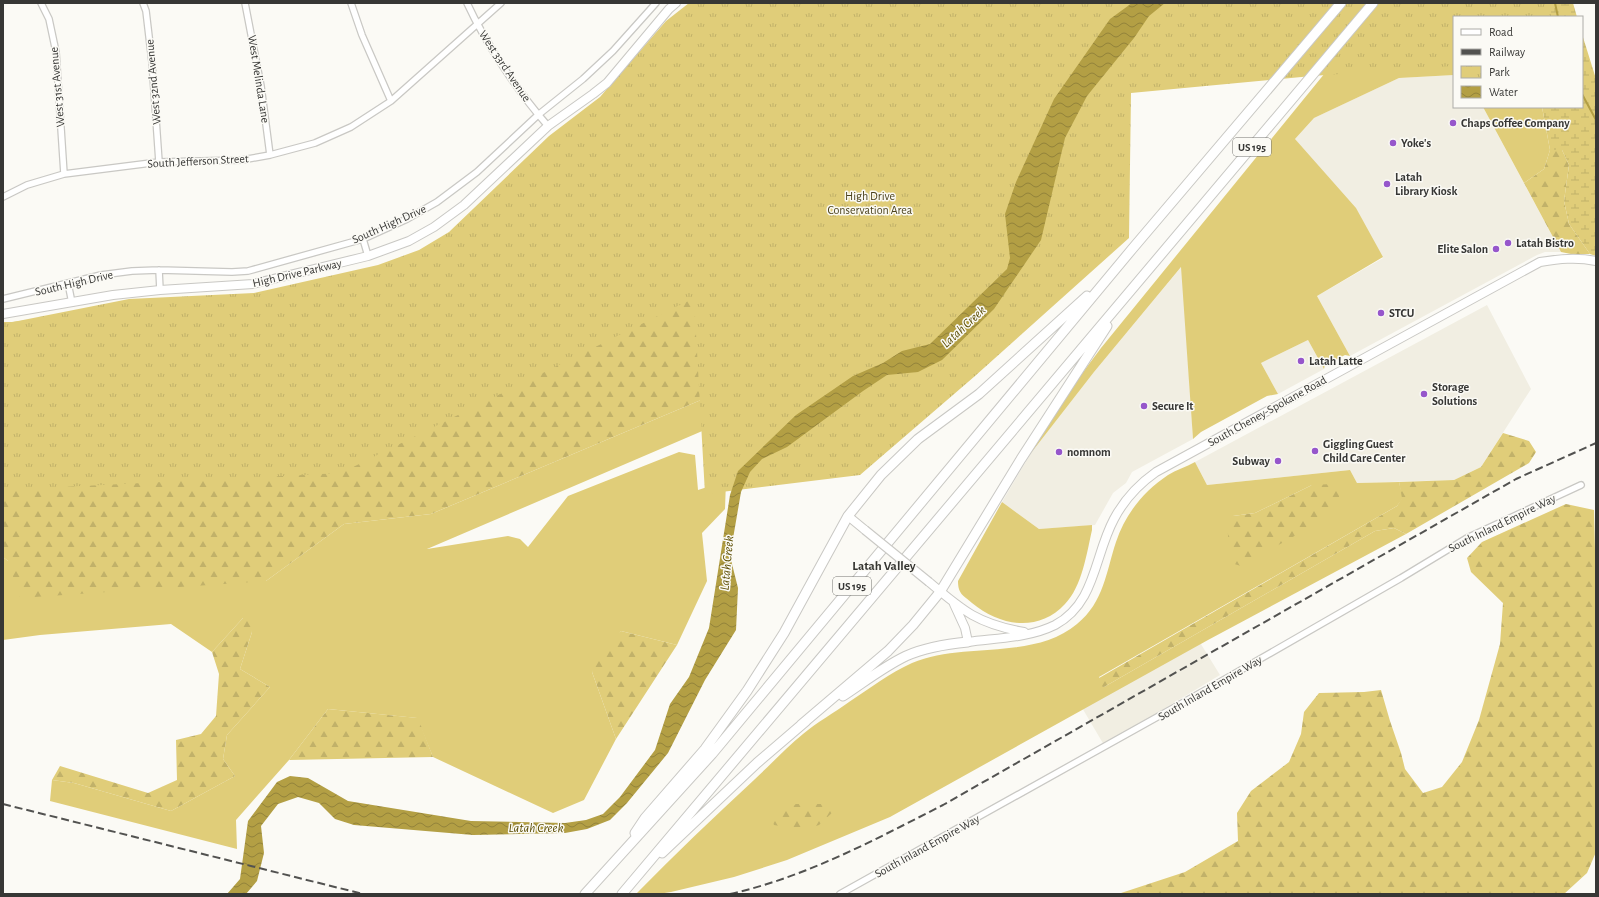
<svg xmlns="http://www.w3.org/2000/svg" width="1599" height="897" font-family="'Alegreya Sans',sans-serif">
<defs>
<pattern id="forest-firs" width="22" height="20" patternUnits="userSpaceOnUse"><rect width="22" height="20" fill="#e0cd79"/><path d="M5 1l3.5 6h-7zM16 11l3.5 6h-7z" fill="#c1b169"/></pattern>
<pattern id="wetland-marsh" width="20" height="14" patternUnits="userSpaceOnUse"><rect width="20" height="14" fill="#e0cd79"/><path d="M1 5h8M5 5V1M11 12h8M15 12V8" fill="none" stroke="#c1b169"/></pattern>
<pattern id="park-tufts" width="24" height="20" patternUnits="userSpaceOnUse"><rect width="24" height="20" fill="#e0cd79"/><path d="M3 7l-1-3M5 7V3M7 7l1-3M15 17l-1-3M17 17v-4M19 17l1-3" fill="none" stroke="#c1b169"/></pattern>
<pattern id="water-waves" width="16" height="10" patternUnits="userSpaceOnUse"><rect width="16" height="10" fill="#b39f44"/><path d="M0 5q4-4 8 0t8 0" fill="none" stroke="#92823a"/></pattern>
</defs>
<rect width="100%" height="100%" fill="#fbfaf5"/>
<!-- built -->
<path fill="#f1eee2" d="M1454,75V107H1483L1561,252H1545L1537,255L1350,356L1317,296L1383,258L1295,139L1314,118L1399,78Z
M1182,266L1193,439L1132,472L1126,483L1113,493L1095,525L1039,529L1002,502L1031,453L1094,372Z
M1487,305L1531,389L1481,467L1454,480L1357,483L1350,470L1207,485L1195,462Z
M1308,340L1324,369L1278,394L1261,363Z
M1196,636L1220,675L1104,745L1081,706Z"/>
<!-- grass -->
<path fill="#e0cd79" fill-rule="evenodd" d="M1382,3L1454,17V75L1399,78L1314,118L1295,139L1356,208L1383,257L1317,296L1350,356L1345,355L1325,365L1324,369L1308,340L1261,363L1278,394L1267,396L1201,432L1193,439L1181,267L1094,372L1031,453L1069,391L1101,348Z
M1483,107H1542L1550,150L1544,169L1524,183Z
M753,378L763,405L427,549L508,536L520,539L528,547L568,496L679,452L695,455L698,490L726,481L725,509L702,533L707,581L677,645L621,631L592,672L616,739L584,800L553,813L433,757L417,718L328,709L289,760L236,820L237,849L50,801L52,780L74,783L171,811L235,776L223,759L227,735L270,687L240,669L252,632L243,618L212,652L171,624L40,635L3,640V557L8,561L266,581L344,524L431,514Z
M1195,462L1207,485L1350,470L1357,483L1399,482L1403,498L1397,506L1099,677L1104,687L1375,531L1394,528L1406,534L1208,640L890,817L787,860L734,877L671,892L658,894H636C674,855 714,817 754,780C770,765 786,748 803,734C817,722 834,713 849,702C870,688 890,673 912,663C963,641 1033,661 1077,624C1104,602 1106,572 1116,542C1125,514 1144,491 1168,475C1176,470 1186,467 1195,462ZM1312,485L1231,563L1233,516L1255,513Z
M1002,502L1039,529L1092,525V530C1087,552 1082,587 1065,604C1038,633 1000,626 972,603C963,595 958,594 958,581Z"/>
<!-- forest -->
<path fill="url(#forest-firs)" d="M1550,150H1562L1569,165L1564,201L1569,224L1590,254H1571L1561,252L1524,183L1544,169Z
M674,233L753,378L431,514L344,524L266,581L20,598L8,561L3,557V323L254,294Z
M1503,433L1529,441L1536,452L1529,463L1406,534L1394,528L1375,531L1104,687L1098,685L1099,678L1397,506L1402,498L1399,482L1454,480L1481,467Z
M1332,484L1339,493V503L1314,525L1241,566L1231,563L1227,526L1233,516L1255,513L1312,485Z
M1566,504L1594,510L1596,589V852L1587,873L1564,894H1118L1185,872L1238,841L1237,813L1251,791L1289,762L1301,734L1304,712L1319,693L1364,692L1381,690L1390,721L1401,753L1405,769L1423,793L1442,787L1462,762L1479,720L1500,644L1503,603L1471,572L1467,558L1482,542Z
M243,618H250L252,632L240,669L270,687L227,735L223,759L235,776L171,811L74,783L52,780L60,766L148,793L177,780L176,740L201,734L216,716L219,674L212,652Z
M621,631L677,645L616,739L592,672L595,655Z
M328,709L418,718L433,757L289,760Z
M796,804H828L835,810L819,825L803,830L774,825L772,820L785,809Z"/>
<!-- wetland -->
<path fill="url(#wetland-marsh)" d="M1528,3H1573L1577,17H1530Z
M1582,34L1596,79V256L1590,254L1569,224L1564,201L1569,165L1562,150H1550L1542,107H1582Z"/>
<!-- park -->
<path fill="url(#park-tufts)" d="M689,3H1549L1552,17H1454V66L1312,76L1131,93L1129,238L975,376L860,475L705,494L694,298L341,473L3,490V322H13L129,299L254,293L378,265L419,250L449,232L549,136L600,97L666,21Z"/>
<!-- water -->
<path fill="url(#water-waves)" d="M1132,3H1165L1149,16L1134,38L1087,96L1065,138L1041,240L994,309L942,360L918,372L887,375L863,391L787,447L762,459L750,472L741,492L730,556L738,588L736,630L705,680L668,753L627,803L610,820L587,829L565,833L473,835L354,825L335,819L319,803L298,797L278,804L261,826L264,853L257,881L246,894H227L240,879L248,821L277,782L290,776L308,778L348,801L471,821L565,823L586,820L603,814L620,797L655,750L670,704L689,677L709,628L730,495L738,471L796,415L853,376L883,363L902,351L930,344L1007,269L1010,258L1005,214L1016,182L1054,99L1110,19Z"/>
<g fill="none" stroke-linecap="round" stroke-linejoin="round">
<!-- stream -->
<path stroke="#b39f44" stroke-width="2" d="M1555,3L1558,17
M1582,94L1596,120"/>
<defs>
<path id="minor" d="M41,3L49,19L56,52L64,174
M143,3L146,11L152,62L159,162
M245,3L261,86L270,155
M351,3L362,35L391,101
M467,3C486,44 518,92 548,126
M3,197L27,185L64,174L159,162L242,160L270,155L315,143L351,127L391,101L501,3
M363,239L368,256
M159,270L160,290
M68,283L72,303
M3,299L101,275L132,271L159,270L232,272L248,271L363,239L407,219L437,202L477,172L538,115L583,79L613,51L656,3
M840,894L1220,682L1401,578L1467,538L1581,485"/>
<path id="secondary" d="M3,314L113,295L160,290L253,284L368,256L409,241L434,227L464,205L548,126L593,94L607,83L669,9L676,3
M848,516L865,530
M929,582C963,611 978,624 1024,632
M954,604L965,628L968,642C997,638 1029,638 1055,625C1096,603 1094,556 1114,519C1124,500 1139,484 1156,472L1540,262C1559,259 1576,257 1596,261"/>
<path id="trunk" d="M843,696C863,683 883,667 906,656C926,647 947,644 968,642
M801,725L888,651L913,625L940,592L1021,459L1107,326
M635,833L645,818L705,749L747,691L784,633L848,516L881,475L918,439L979,394L1087,296
M662,853L757,763L806,721
M585,894L712,754L1133,248L1341,3
M622,894L1373,3"/>
</defs>
<!-- minor casing -->
<use href="#minor" stroke="#c9c8c4" stroke-width="8"/>
<!-- secondary casing -->
<use href="#secondary" stroke="#c9c8c4" stroke-width="10"/>
<!-- trunk casing -->
<use href="#trunk" stroke="#c9c8c4" stroke-width="11"/>
<!-- minor -->
<use href="#minor" stroke="#fff" stroke-width="5.5"/>
<!-- secondary -->
<use href="#secondary" stroke="#fff" stroke-width="8"/>
<!-- trunk -->
<use href="#trunk" stroke="#fff" stroke-width="9"/>
<!-- rail -->
<path stroke="#525250" stroke-width="2" stroke-dasharray="8 4" stroke-linecap="butt" d="M3,804L363,894
M730,894C806,877 874,840 943,805L1516,479L1596,443"/>
<defs>
<path id="secondary-bridge" d="M865,530L929,582"/>
</defs>
<!-- secondary-bridge casing -->
<use href="#secondary-bridge" stroke="#c9c8c4" stroke-width="10" stroke-linecap="butt"/>
<!-- secondary-bridge -->
<use href="#secondary-bridge" stroke="#fff" stroke-width="8"/>
</g>
<!-- markers -->
<g fill="#9656cb" stroke="#fbfaf5" stroke-width="1.5">
<circle cx="1453" cy="123" r="4"/>
<circle cx="1393" cy="143" r="4"/>
<circle cx="1387" cy="184" r="4"/>
<circle cx="1508" cy="243" r="4"/>
<circle cx="1496" cy="249" r="4"/>
<circle cx="1381" cy="313" r="4"/>
<circle cx="1301" cy="361" r="4"/>
<circle cx="1424" cy="394" r="4"/>
<circle cx="1144" cy="406" r="4"/>
<circle cx="1315" cy="451" r="4"/>
<circle cx="1059" cy="452" r="4"/>
<circle cx="1278" cy="461" r="4"/>
</g>
<g text-anchor="middle" stroke-width="3" stroke-linejoin="round" paint-order="stroke">
<!-- shield labels -->
<g fill="#fbfaf5" stroke="#72726f" stroke-width="1">
<rect x="1233" y="138" width="38" height="18" rx="3"/>
<rect x="833" y="577" width="38" height="18" rx="3"/>
</g>
<g font-size="11" font-weight="bold" fill="#373735">
<text x="1252" y="151">US 195</text>
<text x="852" y="590">US 195</text>
</g>
<!-- street labels -->
<g font-size="12" fill="#373735" stroke="#fbfaf5">
<text transform="translate(505 66) rotate(56)" y="4">West 33rd Avenue</text>
<text transform="translate(259 79) rotate(81)" y="4">West Melinda Lane</text>
<text transform="translate(153 82) rotate(-95)" y="4">West 32nd Avenue</text>
<text transform="translate(57 87) rotate(-95)" y="4">West 31st Avenue</text>
<text transform="translate(198 161) rotate(-3)" y="4">South Jefferson Street</text>
<text transform="translate(389 224) rotate(-24)" y="4">South High Drive</text>
<text transform="translate(297 273) rotate(-13)" y="4">High Drive Parkway</text>
<text transform="translate(74 283) rotate(-13)" y="4">South High Drive</text>
<text transform="translate(1267 411) rotate(-29)" y="4">South Cheney-Spokane Road</text>
<text transform="translate(1502 523) rotate(-26)" y="4">South Inland Empire Way</text>
<text transform="translate(1210 688) rotate(-30)" y="4">South Inland Empire Way</text>
<text transform="translate(927 846) rotate(-29)" y="4">South Inland Empire Way</text>
</g>
<!-- poi labels -->
<g font-size="12" font-weight="bold" fill="#373735" stroke="#fbfaf5" text-anchor="start">
<text x="1461" y="127">Chaps Coffee Company</text>
<text x="1401" y="147">Yoke's</text>
<text x="1395" y="181">Latah<tspan x="1395" dy="14">Library Kiosk</tspan></text>
<text x="1516" y="247">Latah Bistro</text>
<text x="1488" y="253" text-anchor="end">Elite Salon</text>
<text x="1389" y="317">STCU</text>
<text x="1309" y="365">Latah Latte</text>
<text x="1432" y="391">Storage<tspan x="1432" dy="14">Solutions</tspan></text>
<text x="1152" y="410">Secure It</text>
<text x="1323" y="448">Giggling Guest<tspan x="1323" dy="14">Child Care Center</tspan></text>
<text x="1067" y="456">nomnom</text>
<text x="1270" y="465" text-anchor="end">Subway</text>
</g>
<!-- park labels -->
<g font-size="12" fill="#4b421c" stroke="#fbfaf5">
<text x="870" y="200">High Drive<tspan x="870" dy="14">Conservation Area</tspan></text>
</g>
<!-- water labels -->
<g font-size="13" font-style="italic" fill="#5c4e04" stroke="#fbfaf5">
<text transform="translate(963 326) rotate(-43)" y="5">Latah Creek</text>
<text transform="translate(726 563) rotate(-85)" y="5">Latah Creek</text>
<text x="536" y="832">Latah Creek</text>
</g>
<!-- neighbourhood labels -->
<g font-size="13" font-weight="bold" fill="#353531" stroke="#fbfaf5">
<text x="884" y="570">Latah Valley</text>
</g>
</g>
<!-- border -->
<rect width="1599" height="897" fill="none" stroke="#373735" stroke-width="8"/>
<!-- legend -->
<rect x="1453" y="16" width="130" height="92" fill="#fbfaf5" stroke="#adaca8"/>
<rect x="1461" y="29" width="20" height="6" fill="#ffffff" stroke="#adaca8"/>
<text x="1489" y="36" font-size="12" fill="#373735">Road</text>
<rect x="1461" y="49" width="20" height="6" fill="#525250" stroke="#adaca8"/>
<text x="1489" y="56" font-size="12" fill="#373735">Railway</text>
<rect x="1461" y="66" width="20" height="12" fill="url(#park-tufts)" stroke="#adaca8"/>
<text x="1489" y="76" font-size="12" fill="#373735">Park</text>
<rect x="1461" y="86" width="20" height="12" fill="url(#water-waves)" stroke="#adaca8"/>
<text x="1489" y="96" font-size="12" fill="#373735">Water</text>
</svg>
